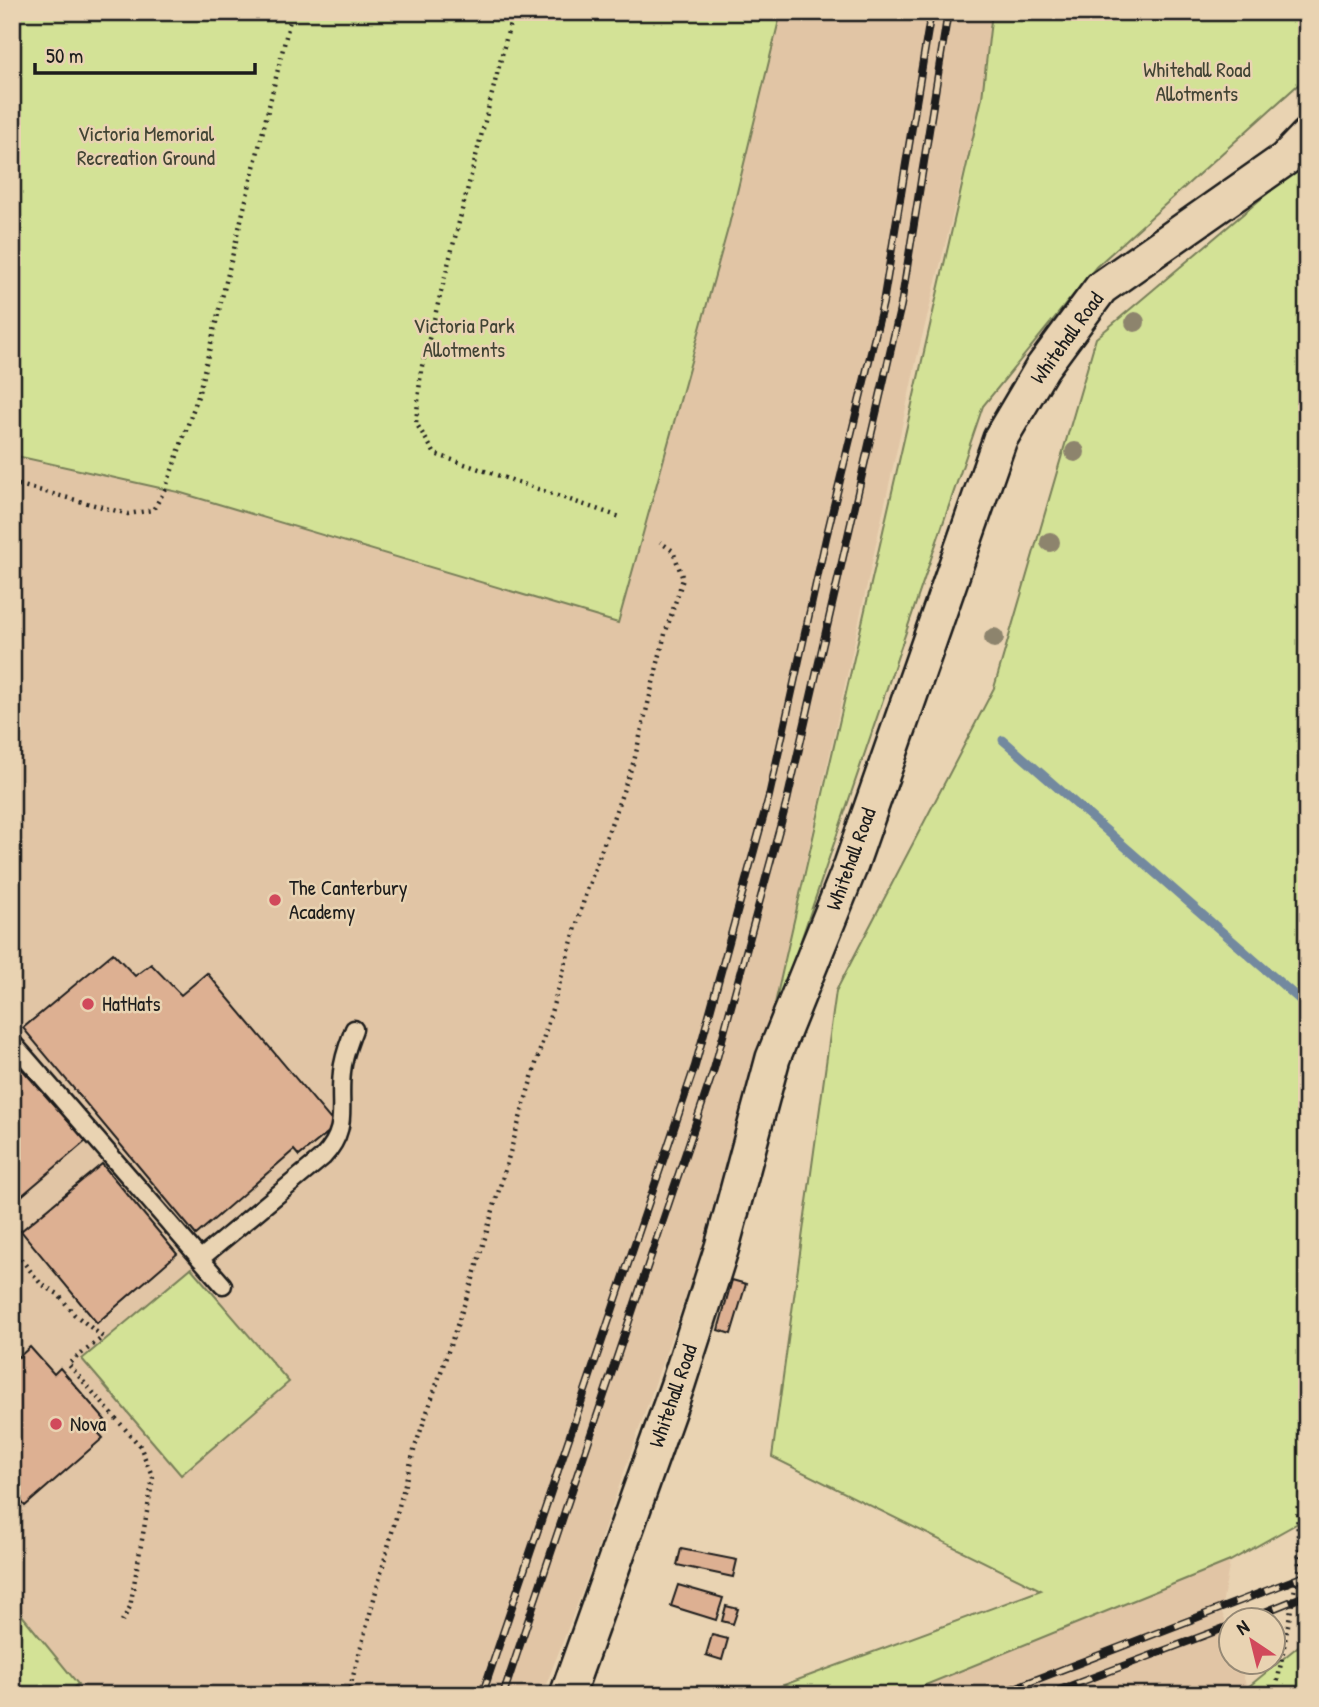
<svg xmlns="http://www.w3.org/2000/svg" width="1319" height="1707" font-family="'Patrick Hand',sans-serif">
<rect width="100%" height="100%" fill="#e9d3b2"/>
<filter id="ink" filterUnits="userSpaceOnUse"><feTurbulence type="fractalNoise" baseFrequency=".0143" numOctaves="2"/><feDisplacementMap in="SourceGraphic" scale="14" xChannelSelector="R" yChannelSelector="G"/><feConvolveMatrix kernelMatrix="1 2 1 2 8 2 1 2 1" color-interpolation-filters="sRGB"/></filter>
<g filter="url(#ink)">
<!-- built -->
<path fill="#e1c5a5" d="M781,12H992L982,98L918,353L766,1043L704,1243L584,1587L542,1695H12V455L178,492L729,225Z
M1214,1525L1230,1561L1221,1610L1231,1636L1232,1662H1239L1247,1688L1230,1695H757Z"/>
<!-- green -->
<path fill="#d3e296" stroke="#787f59" stroke-width="2" d="M12,12H781L729,225L618,623L178,492L12,455Z
M992,12H1307V72L1301,82L1096,267L983,406L766,1043L982,98Z
M1307,160V1518L1230,1561L901,1695H757L1041,1590L772,1457L836,991L994,688L1096,338Z
M191,1268L289,1382L181,1475L82,1359Z
M12,1603L78,1684L64,1695H12Z
M1307,1639V1695H1230L1247,1688Z"/>
<g fill="none" stroke-linecap="round" stroke-linejoin="round">
<!-- stream -->
<path stroke="#73899f" stroke-width="9" d="M1003,740L1307,1006"/>
</g>
<!-- building -->
<path fill="#ddb092" stroke="#1c1c1c" stroke-width="2" d="M113,953L135,976L151,964L181,995L207,973L336,1126L299,1156L294,1150L196,1235L23,1028Z
M12,1058L86,1141L12,1204Z
M102,1164L177,1254L97,1323L21,1231Z
M732,1280L746,1284L731,1334L718,1330Z
M30,1347L54,1374L60,1368L105,1420L95,1429L103,1438L25,1506L12,1491L19,1483L12,1476V1350L19,1357Z
M681,1549L737,1560L733,1577L677,1565Z
M678,1585L723,1598L716,1620L671,1606Z
M726,1606L738,1609L733,1624L722,1621Z
M712,1635L728,1639L722,1660L706,1655Z"/>
<g fill="none" stroke-linecap="round" stroke-linejoin="round">
<defs>
<path id="service" d="M12,1042L223,1285
M200,1259L323,1157C350,1128 338,1108 342,1072C343,1057 349,1043 354,1029"/>
<path id="minor" d="M567,1695L678,1384L722,1247L773,1058L851,865L1000,439L1042,368L1101,288L1285,159L1307,136"/>
</defs>
<!-- service casing -->
<use href="#service" stroke="#1c1c1c" stroke-width="21"/>
<!-- minor casing -->
<use href="#minor" stroke="#1c1c1c" stroke-width="38"/>
<!-- path -->
<path stroke="#1c1c1c" stroke-width="4.5" stroke-dasharray="2 5" stroke-linecap="butt" d="M513,12L421,370L416,423L435,454L620,517
M12,483L128,514L153,510L165,490L198,396L292,12
M12,1248L41,1284L58,1294L74,1314L103,1337L68,1364L140,1446L153,1478L130,1607L122,1621
M348,1695L415,1447L472,1282L586,893L634,761L665,634L683,579L673,551L660,542
M1275,1695L1299,1566L1297,1510L1307,1472"/>
<!-- service -->
<use href="#service" stroke="#e9d3b2" stroke-width="16"/>
<!-- minor -->
<use href="#minor" stroke="#e9d3b2" stroke-width="33"/>
<defs>
<path id="rail" d="M1245,1620L1307,1595
M482,1695L695,1066L769,796L826,538L883,303L931,12
M503,1695L714,1069L787,801L901,305L948,12
M996,1695L1307,1575
M1046,1695L1232,1625"/>
</defs>
<!-- rail casing -->
<use href="#rail" stroke="#1c1c1c" stroke-width="8"/>
<!-- rail -->
<use href="#rail" stroke="#e9d3b2" stroke-width="5" stroke-dasharray="16" stroke-linecap="butt"/>
</g>
<!-- trees -->
<g fill="#8d846d">
<circle cx="1135" cy="322" r="10"/>
<circle cx="1075" cy="452" r="10"/>
<circle cx="1050" cy="542" r="10"/>
<circle cx="994" cy="638" r="10"/>
</g>
</g>
<!-- markers -->
<g fill="#d1495b" stroke="#e9d3b2" stroke-width="2.5">
<circle cx="275" cy="900" r="7"/>
<circle cx="88" cy="1004" r="7"/>
<circle cx="56" cy="1424" r="7"/>
</g>
<g text-anchor="middle" stroke-width="5" stroke-linejoin="round" paint-order="stroke">
<!-- park labels -->
<g font-size="21" fill="#414434" stroke="#e9d3b2">
<text x="1197" y="77">Whitehall Road<tspan x="1197" dy="24">Allotments</tspan></text>
<text x="146" y="141">Victoria Memorial<tspan x="146" dy="24">Recreation Ground</tspan></text>
<text x="464" y="333">Victoria Park<tspan x="464" dy="24">Allotments</tspan></text>
</g>
<!-- street labels -->
<g font-size="21" fill="#1c1c1c" stroke="#e9d3b2">
<text transform="translate(1067 338) rotate(-54)" y="7">Whitehall Road</text>
<text transform="translate(851 859) rotate(-70)" y="7">Whitehall Road</text>
<text transform="translate(673 1396) rotate(-71)" y="7">Whitehall Road</text>
</g>
<!-- poi labels -->
<g font-size="21" fill="#1c1c1c" stroke="#e9d3b2" text-anchor="start">
<text x="289" y="895">The Canterbury<tspan x="289" dy="24">Academy</tspan></text>
<text x="102" y="1011">HatHats</text>
<text x="70" y="1431">Nova</text>
</g>
</g>
<!-- margin -->
<rect width="1319" height="1707" fill="none" stroke="#e9d3b2" stroke-width="42"/>
<rect x="21" y="21" width="1277" height="1665" fill="none" stroke="#1c1c1c" stroke-width="2.5" filter="url(#ink)"/>
<!-- north arrow -->
<g transform="translate(1252 1641) rotate(325)"><circle r="33" fill="#e9d3b2" stroke="#978a76" stroke-width="2"/>
<path d="M0-5L12 26L0 18L-12 26Z" fill="#d1495b"/>
<text y="-10" font-size="19" font-weight="bold" text-anchor="middle" fill="#1c1c1c">N</text>
</g>
<!-- scale -->
<path d="M35 63v10h220v-10" fill="none" stroke="#1c1c1c" stroke-width="3.5"/>
<text x="46" y="63" font-size="21" fill="#1c1c1c" stroke="#e9d3b2" stroke-width="5" paint-order="stroke">50 m</text>
</svg>
